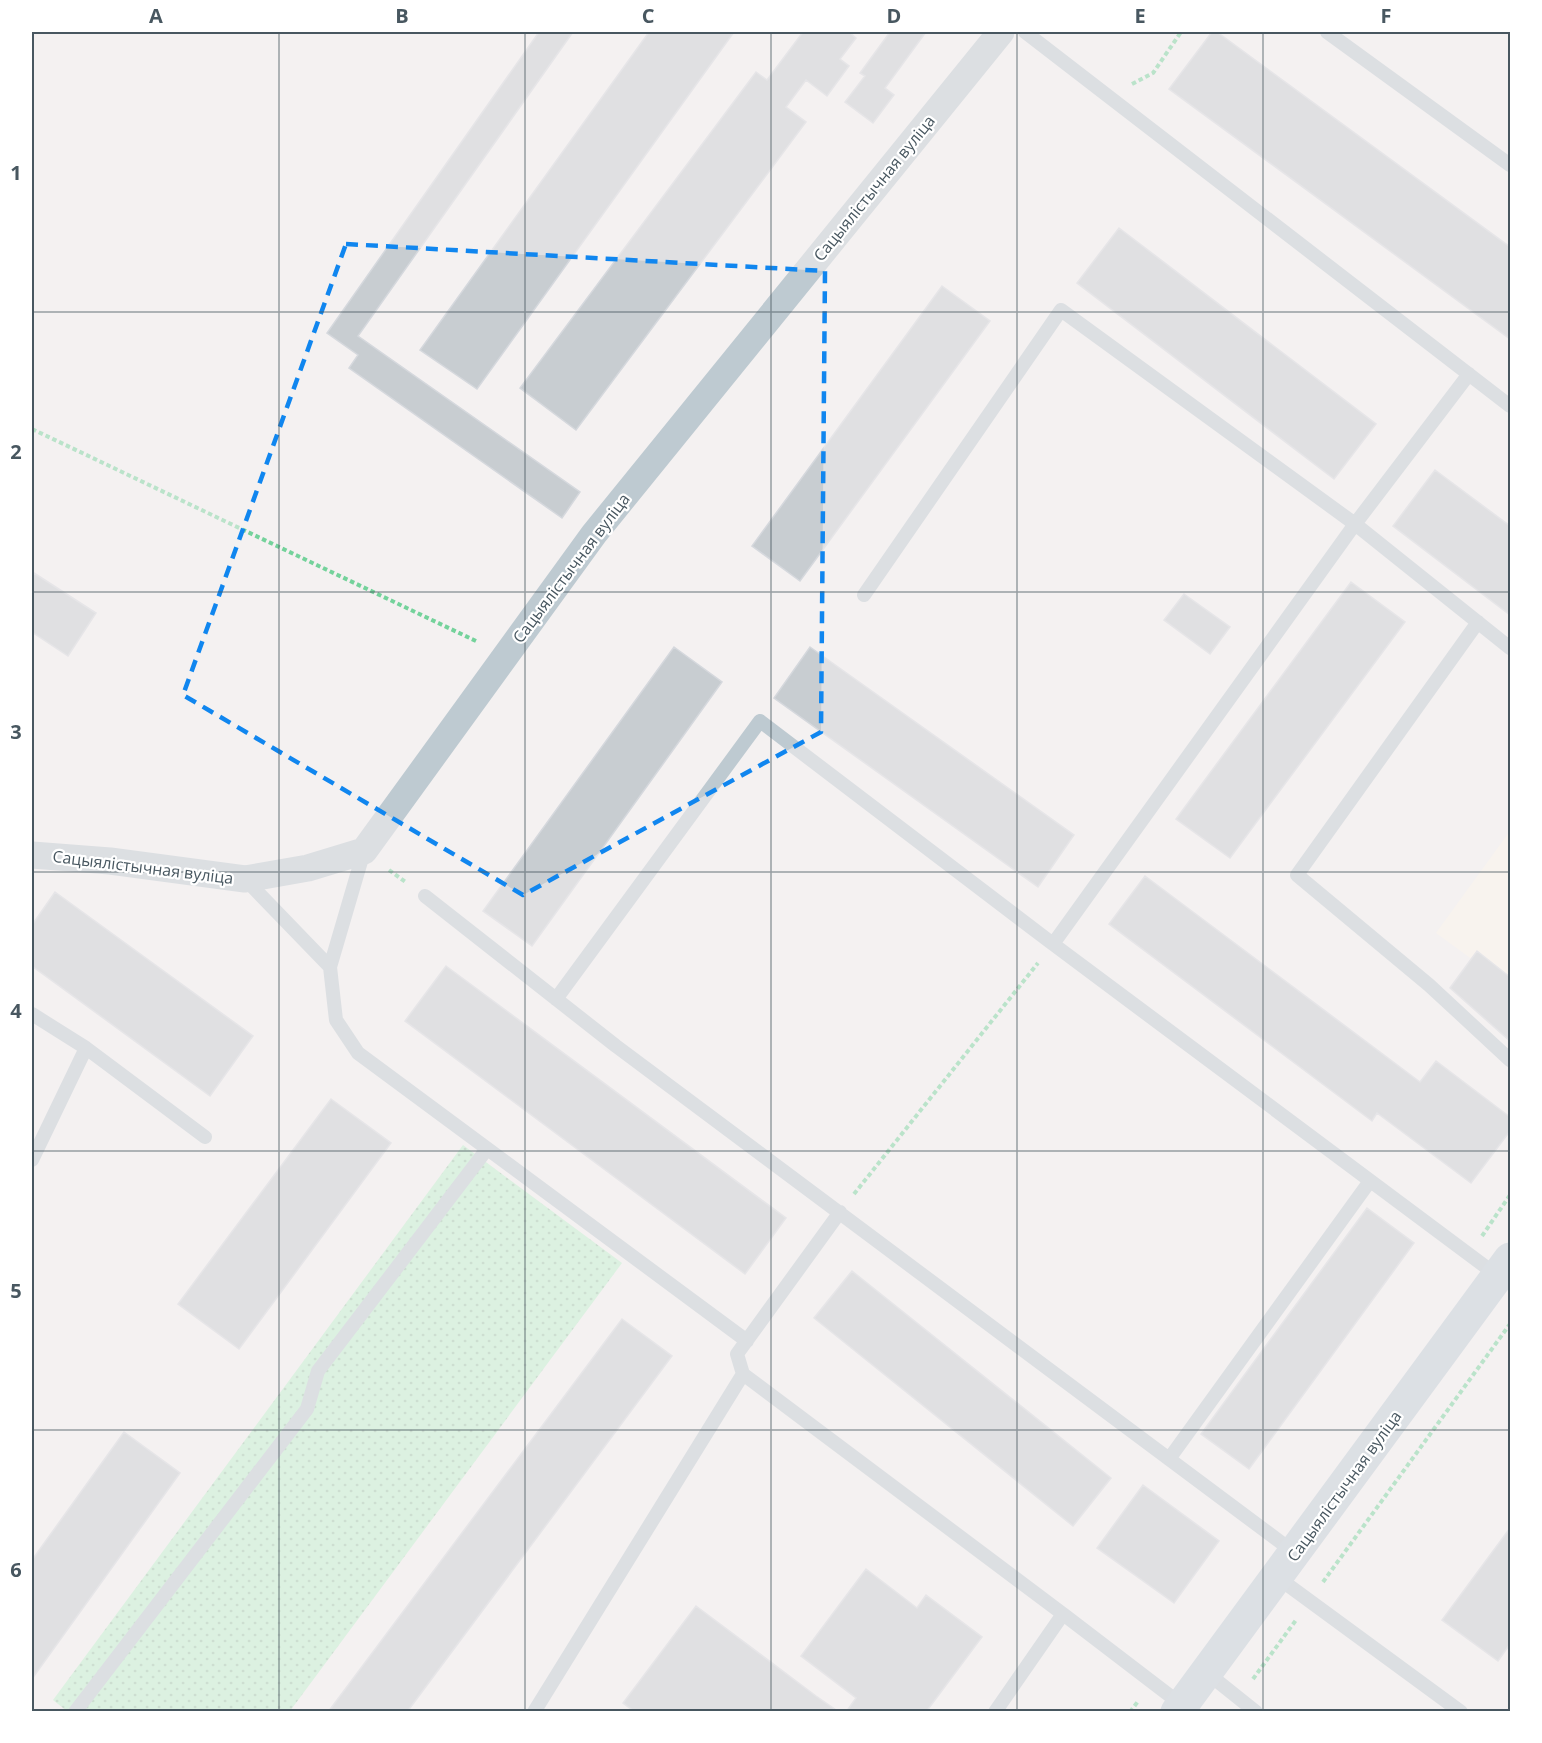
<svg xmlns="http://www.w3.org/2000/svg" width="1542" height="1743" font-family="'Open Sans',sans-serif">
<defs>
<pattern id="park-dots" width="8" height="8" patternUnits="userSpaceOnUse" patternTransform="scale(1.5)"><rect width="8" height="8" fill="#bff2ce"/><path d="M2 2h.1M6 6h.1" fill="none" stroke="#9dc7ab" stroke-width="1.8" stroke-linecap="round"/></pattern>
</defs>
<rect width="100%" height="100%" fill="#f4f1f1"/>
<!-- commercial -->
<path fill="#fdf6ec" d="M1510,831V987L1436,933Z"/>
<!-- park -->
<path fill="url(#park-dots)" d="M463,1145L622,1263L290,1711L68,1712L53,1700Z"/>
<!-- building -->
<path fill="#c8cdd1" stroke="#d5d8dd" stroke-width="1.5" d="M539,32H573L358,336L580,492L562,518L349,368L358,355L327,333Z
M649,32H734L477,389L420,350Z
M803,32H849L856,38L840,59L849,66L827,96L806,80L786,107L806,122L576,430L520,388L756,72L767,80Z
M890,32H926L885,88L894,95L873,123L845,102L865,76L860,73Z
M1212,32H1217L1510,247V339L1169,89Z
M1119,228L1376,424L1334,479L1077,283Z
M942,286L990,321L800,581L752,546Z
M1435,470L1510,526V615L1393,526Z
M34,573L96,613L68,656L32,632V577Z
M1351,582L1405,622L1230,858L1176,819Z
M1184,594L1230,627L1210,654L1164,620Z
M674,647L722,682L532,946L483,911Z
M810,647L1074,835L1038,887L774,698Z
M1145,876L1420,1082L1436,1061L1510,1117V1131L1471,1183L1377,1113L1372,1121L1109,924Z
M55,892L253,1036L210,1096L32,966V925Z
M1477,951L1510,977V1041L1450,988Z
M446,966L786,1218L745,1274L405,1021Z
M331,1099L391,1143L239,1349L178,1304Z
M1367,1208L1414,1243L1249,1469L1201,1434Z
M852,1271L1111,1478L1073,1526L814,1318Z
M622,1319L672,1356L407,1712H328Z
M124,1432L180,1473L32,1679V1560Z
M1143,1485L1219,1541L1174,1603L1097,1548Z
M1510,1528V1644L1498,1661L1442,1620Z
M866,1569L917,1608L926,1595L982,1637L926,1712H846L856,1698L801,1656Z
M696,1606L816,1696L839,1712H635L623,1703Z"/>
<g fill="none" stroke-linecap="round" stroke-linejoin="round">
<!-- path -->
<path stroke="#74d29b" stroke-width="4" stroke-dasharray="4.5 3" stroke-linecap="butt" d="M1132,84L1153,73L1181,32
M32,429L478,642
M389,870L407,883
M854,1194L1038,963
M1482,1236L1510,1195
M1323,1582L1510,1324
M1253,1679L1296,1620
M1130,1712L1139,1700"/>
<!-- service -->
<path stroke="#becad1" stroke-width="14" d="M1025,32L1510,406
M1327,32L1510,165
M1469,374L1355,524L1053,944L1498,1276
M864,595L1061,310L1355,524L1510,648
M1478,622L1297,875L1429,985L1510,1060
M364,851L330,967L336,1020L358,1053L747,1341
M245,879L330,967
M425,896L616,1046L1295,1553
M556,999L760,721L1053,944
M32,1014L86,1048L205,1137
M32,1160L86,1048
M840,1212L737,1354L743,1374L1063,1614L995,1712
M1169,1459L1370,1181
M1277,1577L1461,1712
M1063,1614L1182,1705
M1206,1672L1256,1712
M75,1712L307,1409L318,1371L487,1149
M534,1712L743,1374"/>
<!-- minor -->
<path stroke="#becad1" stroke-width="27" d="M32,855L110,861L245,879L308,868L364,851L594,534L1001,32"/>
<!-- secondary -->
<path stroke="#beccd6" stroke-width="33" d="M1177,1712L1510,1259"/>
</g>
<!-- marked area -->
<path d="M0 0H1542V1743H0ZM346,244L825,271L821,732L523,895L183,695Z" fill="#f4f1f1" fill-opacity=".55" fill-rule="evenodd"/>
<path fill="none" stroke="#1086ef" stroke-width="4.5" stroke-dasharray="12 8" stroke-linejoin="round" d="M346,244L825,271L821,732L523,895L183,695Z"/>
<!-- grid -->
<path fill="none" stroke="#485760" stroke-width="1.5" stroke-opacity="0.55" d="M279,32V1712M525,32V1712M771,32V1712M1017,32V1712M1263,32V1712M32,312H1510M32,592H1510M32,872H1510M32,1151H1510M32,1430H1510"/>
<g text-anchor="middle" stroke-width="4.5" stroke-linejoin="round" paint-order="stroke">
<!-- street labels -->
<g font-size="16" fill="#485760" stroke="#fff">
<text transform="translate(874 188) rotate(-51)" y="6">Сацыялістычная вуліца</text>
<text transform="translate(571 568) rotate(-53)" y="6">Сацыялістычная вуліца</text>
<text transform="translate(143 867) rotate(7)" y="6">Сацыялістычная вуліца</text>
<text transform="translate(1344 1486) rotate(-54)" y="6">Сацыялістычная вуліца</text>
</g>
</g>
<!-- border -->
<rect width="1542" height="1743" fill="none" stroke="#ffffff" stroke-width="66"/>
<rect x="33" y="33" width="1476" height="1677" fill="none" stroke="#485760" stroke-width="2"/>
<g font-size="20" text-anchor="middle" font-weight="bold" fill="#485760">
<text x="156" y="23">A</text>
<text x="402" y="23">B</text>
<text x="648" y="23">C</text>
<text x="894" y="23">D</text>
<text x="1140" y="23">E</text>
<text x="1386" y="23">F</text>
<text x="16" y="180">1</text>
<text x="16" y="459">2</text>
<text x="16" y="739">3</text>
<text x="16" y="1018">4</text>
<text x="16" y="1298">5</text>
<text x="16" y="1577">6</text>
</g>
</svg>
